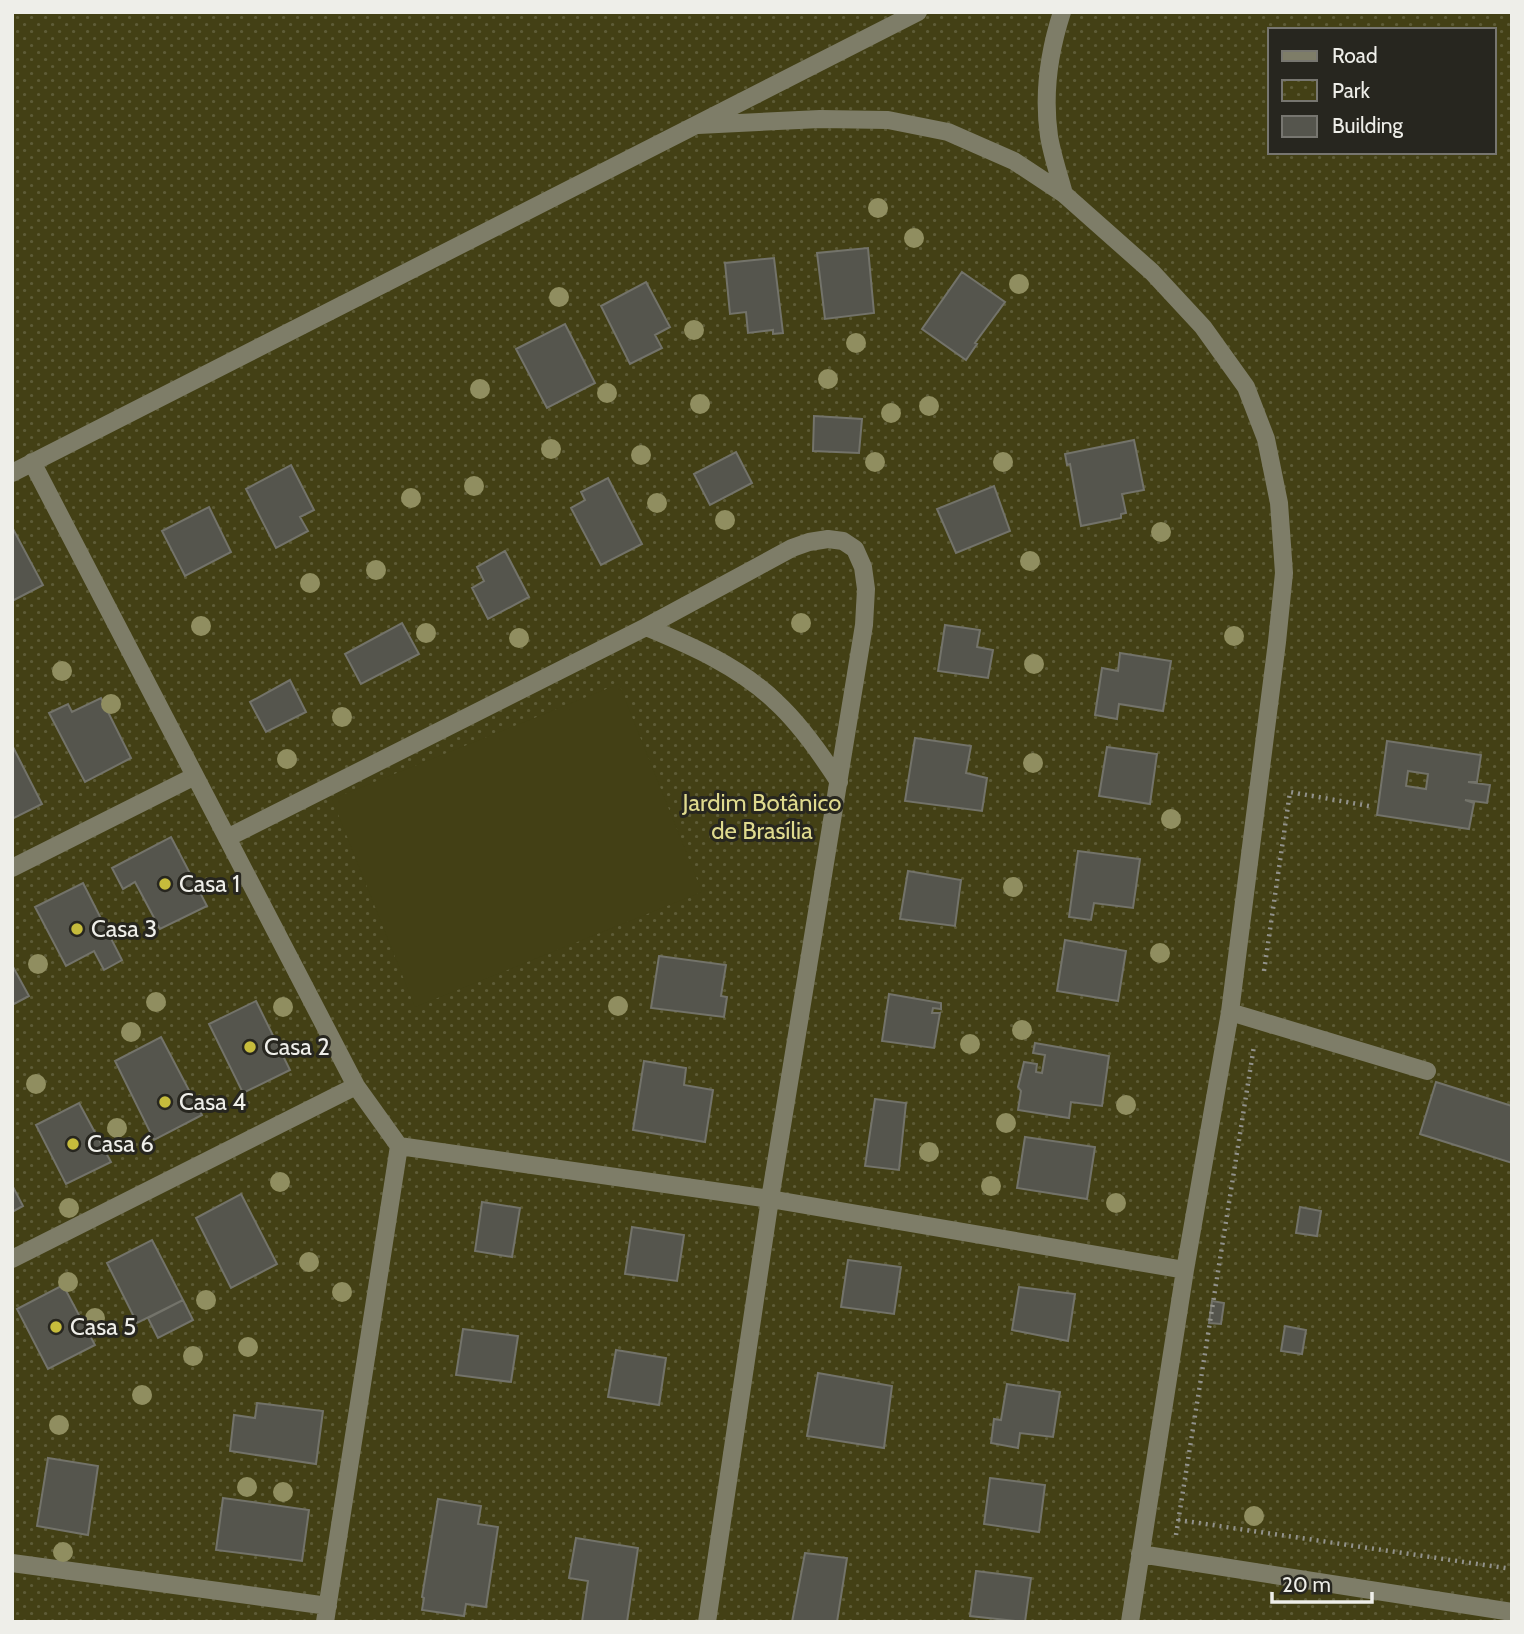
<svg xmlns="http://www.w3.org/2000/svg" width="1524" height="1634" font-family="Cabin,sans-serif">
<defs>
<pattern id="park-dots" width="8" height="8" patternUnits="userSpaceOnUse" patternTransform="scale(1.75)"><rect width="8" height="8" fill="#434015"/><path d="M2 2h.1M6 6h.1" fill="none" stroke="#5e5c37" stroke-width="1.8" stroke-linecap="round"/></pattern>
</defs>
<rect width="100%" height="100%" fill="#303028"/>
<!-- park -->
<path fill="url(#park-dots)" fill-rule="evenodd" d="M12,12H1512V1622H12ZM1270,30H1494V152H1270Z"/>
<!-- garden -->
<path fill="#434015" d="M619,684L702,892L415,1007L332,799Z"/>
<!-- building -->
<path fill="#55554d" stroke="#73736a" stroke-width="2" fill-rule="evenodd" d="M868,248L874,313L825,319L817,253Z
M774,258L783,333L773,334V330L748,333L746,312L730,314L725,263Z
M962,272L1005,302L975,343L977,344L966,360L922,329Z
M646,282L670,327L655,335L662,348L630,364L601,306Z
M565,324L595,383L547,408L516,349Z
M814,416L862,419L859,453L813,451Z
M1134,440L1144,490L1122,494L1126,513L1121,514V518L1081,526L1070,464L1067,465L1065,454Z
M736,452L752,483L710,505L694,474Z
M291,465L314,510L300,517L308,531L276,548L246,489Z
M608,478L642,544L601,565L571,508L585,500L581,492Z
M994,486L1010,531L956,553L937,509Z
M209,507L231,552L185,576L162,531Z
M12,527L43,585L12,601Z
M505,551L529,597L488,619L472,588L484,581L477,567Z
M402,623L419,654L361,684L345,654Z
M945,625L980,630L977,647L993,650L988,678L938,671Z
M1120,653L1171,661L1163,711L1119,704L1117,719L1095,715L1102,668L1118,671Z
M290,680L306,712L266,732L250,702Z
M101,698L131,758L85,782L49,713L68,704L72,712Z
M915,738L971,746L966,773L987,778L982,811L905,801Z
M1387,741L1481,755L1477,782H1468L1490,785L1487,803L1465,800L1474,803L1469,829L1377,815ZM1408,771L1428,774L1426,789L1406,786Z
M12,745L42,804L12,819Z
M1107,747L1157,754L1150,804L1099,796Z
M171,837L207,906L160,929L135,882L123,889L112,868Z
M1078,851L1140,859L1133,908L1094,903L1091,920L1069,917Z
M908,871L961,880L955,926L900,919Z
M83,883L122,960L104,970L94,951L66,966L35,907Z
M1065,940L1126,951L1118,1001L1057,991Z
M659,956L726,965L721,996L727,997L724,1017L651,1008Z
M12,965L29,996L12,1005Z
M889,994L941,1003V1009L933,1008L932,1013H940L934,1048L882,1041Z
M256,1001L290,1070L243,1093L209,1024Z
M161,1037L202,1115L154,1140L115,1061Z
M1035,1043L1109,1056L1102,1106L1071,1102L1069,1118L1018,1110L1021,1091L1018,1087L1024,1062L1037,1064L1036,1072L1042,1073L1045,1055L1033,1053Z
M644,1061L686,1068L684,1085L713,1090L705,1142L633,1130Z
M1436,1082L1512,1106V1163L1420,1134Z
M875,1099L906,1103L899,1170L865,1166Z
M79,1103L111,1162L66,1184L36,1125Z
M1025,1137L1095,1147L1087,1199L1017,1188Z
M12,1185L23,1206L12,1212Z
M241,1194L277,1264L231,1288L196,1218Z
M482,1202L520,1208L512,1257L475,1251Z
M1300,1207L1321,1211L1317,1236L1296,1233Z
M632,1227L684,1235L677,1281L625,1274Z
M152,1240L183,1300L137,1323L107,1263Z
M848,1260L901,1267L894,1314L841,1307Z
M63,1285L95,1345L48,1369L17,1309Z
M1019,1287L1075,1294L1068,1341L1012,1330Z
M183,1300L193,1320L158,1338L148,1318Z
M1212,1301L1224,1303L1221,1324L1209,1323Z
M1285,1326L1306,1330L1302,1354L1281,1351Z
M463,1329L518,1336L511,1382L456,1375Z
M616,1350L666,1358L659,1405L608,1397Z
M818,1373L892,1386L884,1448L807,1436Z
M1007,1384L1060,1392L1053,1437L1020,1433L1018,1448L991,1443L994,1419L1001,1420Z
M257,1403L323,1411L316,1464L230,1451L234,1415L255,1418Z
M48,1458L98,1466L88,1535L37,1526Z
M990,1478L1045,1485L1039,1532L984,1524Z
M223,1498L309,1510L302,1561L216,1550Z
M438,1499L481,1506L478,1524L498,1527L486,1607L466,1604L464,1616L422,1610L424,1598L422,1597Z
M576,1538L638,1548L627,1622H582L588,1581L569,1578Z
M805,1553L847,1558L837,1622H792Z
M976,1571L1031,1578L1025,1622L970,1616Z"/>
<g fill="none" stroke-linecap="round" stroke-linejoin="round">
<!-- path -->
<path stroke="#92928b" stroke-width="4.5" stroke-dasharray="2 5" stroke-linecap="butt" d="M1264,971L1290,792L1369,806
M1178,1520L1512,1569
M1176,1535L1254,1046"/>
<!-- minor -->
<path stroke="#7e7d68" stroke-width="18" d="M1062,12C1049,52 1043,94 1049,136C1052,155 1059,175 1064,194
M698,125L820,119L888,120L948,132L1014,161L1064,194L1152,272L1203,327L1246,387L1266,439L1279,503L1284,573L1277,642L1230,1012L1185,1270L1130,1622
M32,462L356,1086L399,1146L325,1622
M12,473L918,12
M646,627C692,646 740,667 776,702C801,725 821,754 839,782
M227,838L646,627L792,548L809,542L828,539L843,541L855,549L863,567L866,589L864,625L770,1199L707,1622
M12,868L195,776
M1230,1012L1427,1071
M399,1146L770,1199L1185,1270
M12,1259L356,1086
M1140,1554L1512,1612
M12,1563L328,1606"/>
</g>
<!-- trees -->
<g fill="#908e60">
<circle cx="878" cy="208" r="10"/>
<circle cx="914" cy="238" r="10"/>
<circle cx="1019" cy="284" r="10"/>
<circle cx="559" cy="297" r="10"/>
<circle cx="694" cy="330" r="10"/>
<circle cx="856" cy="343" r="10"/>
<circle cx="828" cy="379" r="10"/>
<circle cx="480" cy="389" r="10"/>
<circle cx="607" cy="393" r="10"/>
<circle cx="700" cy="404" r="10"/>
<circle cx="929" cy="406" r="10"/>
<circle cx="891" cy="413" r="10"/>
<circle cx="551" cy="449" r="10"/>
<circle cx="641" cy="455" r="10"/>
<circle cx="875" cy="462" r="10"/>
<circle cx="1003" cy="462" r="10"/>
<circle cx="474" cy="486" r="10"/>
<circle cx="411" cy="498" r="10"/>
<circle cx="657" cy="503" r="10"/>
<circle cx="725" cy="520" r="10"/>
<circle cx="1161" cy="532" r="10"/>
<circle cx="1030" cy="561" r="10"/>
<circle cx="376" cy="570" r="10"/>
<circle cx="310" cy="583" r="10"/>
<circle cx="801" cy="623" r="10"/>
<circle cx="201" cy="626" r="10"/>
<circle cx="426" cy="633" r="10"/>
<circle cx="1234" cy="636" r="10"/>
<circle cx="519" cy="638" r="10"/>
<circle cx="1034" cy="664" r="10"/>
<circle cx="62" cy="671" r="10"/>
<circle cx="111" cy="704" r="10"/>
<circle cx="342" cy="717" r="10"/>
<circle cx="287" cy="759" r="10"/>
<circle cx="1033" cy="763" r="10"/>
<circle cx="1171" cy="819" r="10"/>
<circle cx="1013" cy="887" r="10"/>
<circle cx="1160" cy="953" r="10"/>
<circle cx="38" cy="964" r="10"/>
<circle cx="156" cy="1002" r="10"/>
<circle cx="618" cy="1006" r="10"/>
<circle cx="283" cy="1007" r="10"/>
<circle cx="1022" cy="1030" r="10"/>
<circle cx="131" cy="1032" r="10"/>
<circle cx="970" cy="1044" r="10"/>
<circle cx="36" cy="1084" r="10"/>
<circle cx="1126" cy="1105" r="10"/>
<circle cx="1006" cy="1123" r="10"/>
<circle cx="117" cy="1128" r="10"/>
<circle cx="929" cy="1152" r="10"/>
<circle cx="280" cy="1182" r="10"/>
<circle cx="991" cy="1186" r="10"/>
<circle cx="1116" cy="1203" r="10"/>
<circle cx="69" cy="1208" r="10"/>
<circle cx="309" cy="1262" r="10"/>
<circle cx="68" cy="1282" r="10"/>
<circle cx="342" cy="1292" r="10"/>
<circle cx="206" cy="1300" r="10"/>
<circle cx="95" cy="1318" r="10"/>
<circle cx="248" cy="1347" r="10"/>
<circle cx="193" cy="1356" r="10"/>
<circle cx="142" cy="1395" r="10"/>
<circle cx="59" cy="1425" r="10"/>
<circle cx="247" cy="1487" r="10"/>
<circle cx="283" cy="1492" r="10"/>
<circle cx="1254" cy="1516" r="10"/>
<circle cx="63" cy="1552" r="10"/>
</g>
<!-- markers -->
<g fill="#c6bc3c" stroke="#27261f" stroke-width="2.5">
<circle cx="165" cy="884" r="7"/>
<circle cx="77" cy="929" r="7"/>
<circle cx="250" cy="1047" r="7"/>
<circle cx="165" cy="1102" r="7"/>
<circle cx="73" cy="1144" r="7"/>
<circle cx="56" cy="1327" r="7"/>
</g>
<g text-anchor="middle" stroke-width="6" stroke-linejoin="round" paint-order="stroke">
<!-- park labels -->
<g font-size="24" fill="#dfda8e" stroke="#27261f">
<text x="762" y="811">Jardim Botânico<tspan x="762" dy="28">de Brasília</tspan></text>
</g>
<!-- poi labels -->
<g font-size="24" fill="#eeeee9" stroke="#27261f" text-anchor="start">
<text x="179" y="892">Casa 1</text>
<text x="91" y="937">Casa 3</text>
<text x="264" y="1055">Casa 2</text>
<text x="179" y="1110">Casa 4</text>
<text x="87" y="1152">Casa 6</text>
<text x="70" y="1335">Casa 5</text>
</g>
</g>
<!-- border -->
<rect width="1524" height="1634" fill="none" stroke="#eeeee9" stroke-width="28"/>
<!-- legend -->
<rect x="1268" y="28" width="228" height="126" fill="#27261f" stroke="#777670" stroke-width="2"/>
<rect x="1282" y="51" width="35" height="10" fill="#7e7d68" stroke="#777670" stroke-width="2"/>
<text x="1332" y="63" font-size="21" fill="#eeeee9">Road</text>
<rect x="1282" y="80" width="35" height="21" fill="url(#park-dots)" stroke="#777670" stroke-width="2"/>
<text x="1332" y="98" font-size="21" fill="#eeeee9">Park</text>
<rect x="1282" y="116" width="35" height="21" fill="#55554d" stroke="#777670" stroke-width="2"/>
<text x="1332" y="133" font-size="21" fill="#eeeee9">Building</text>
<!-- scale -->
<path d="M1272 1592v10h100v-10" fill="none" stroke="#eeeee9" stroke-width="3.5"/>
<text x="1282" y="1592" font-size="21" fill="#eeeee9" stroke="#27261f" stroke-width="5" paint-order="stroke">20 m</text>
</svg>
